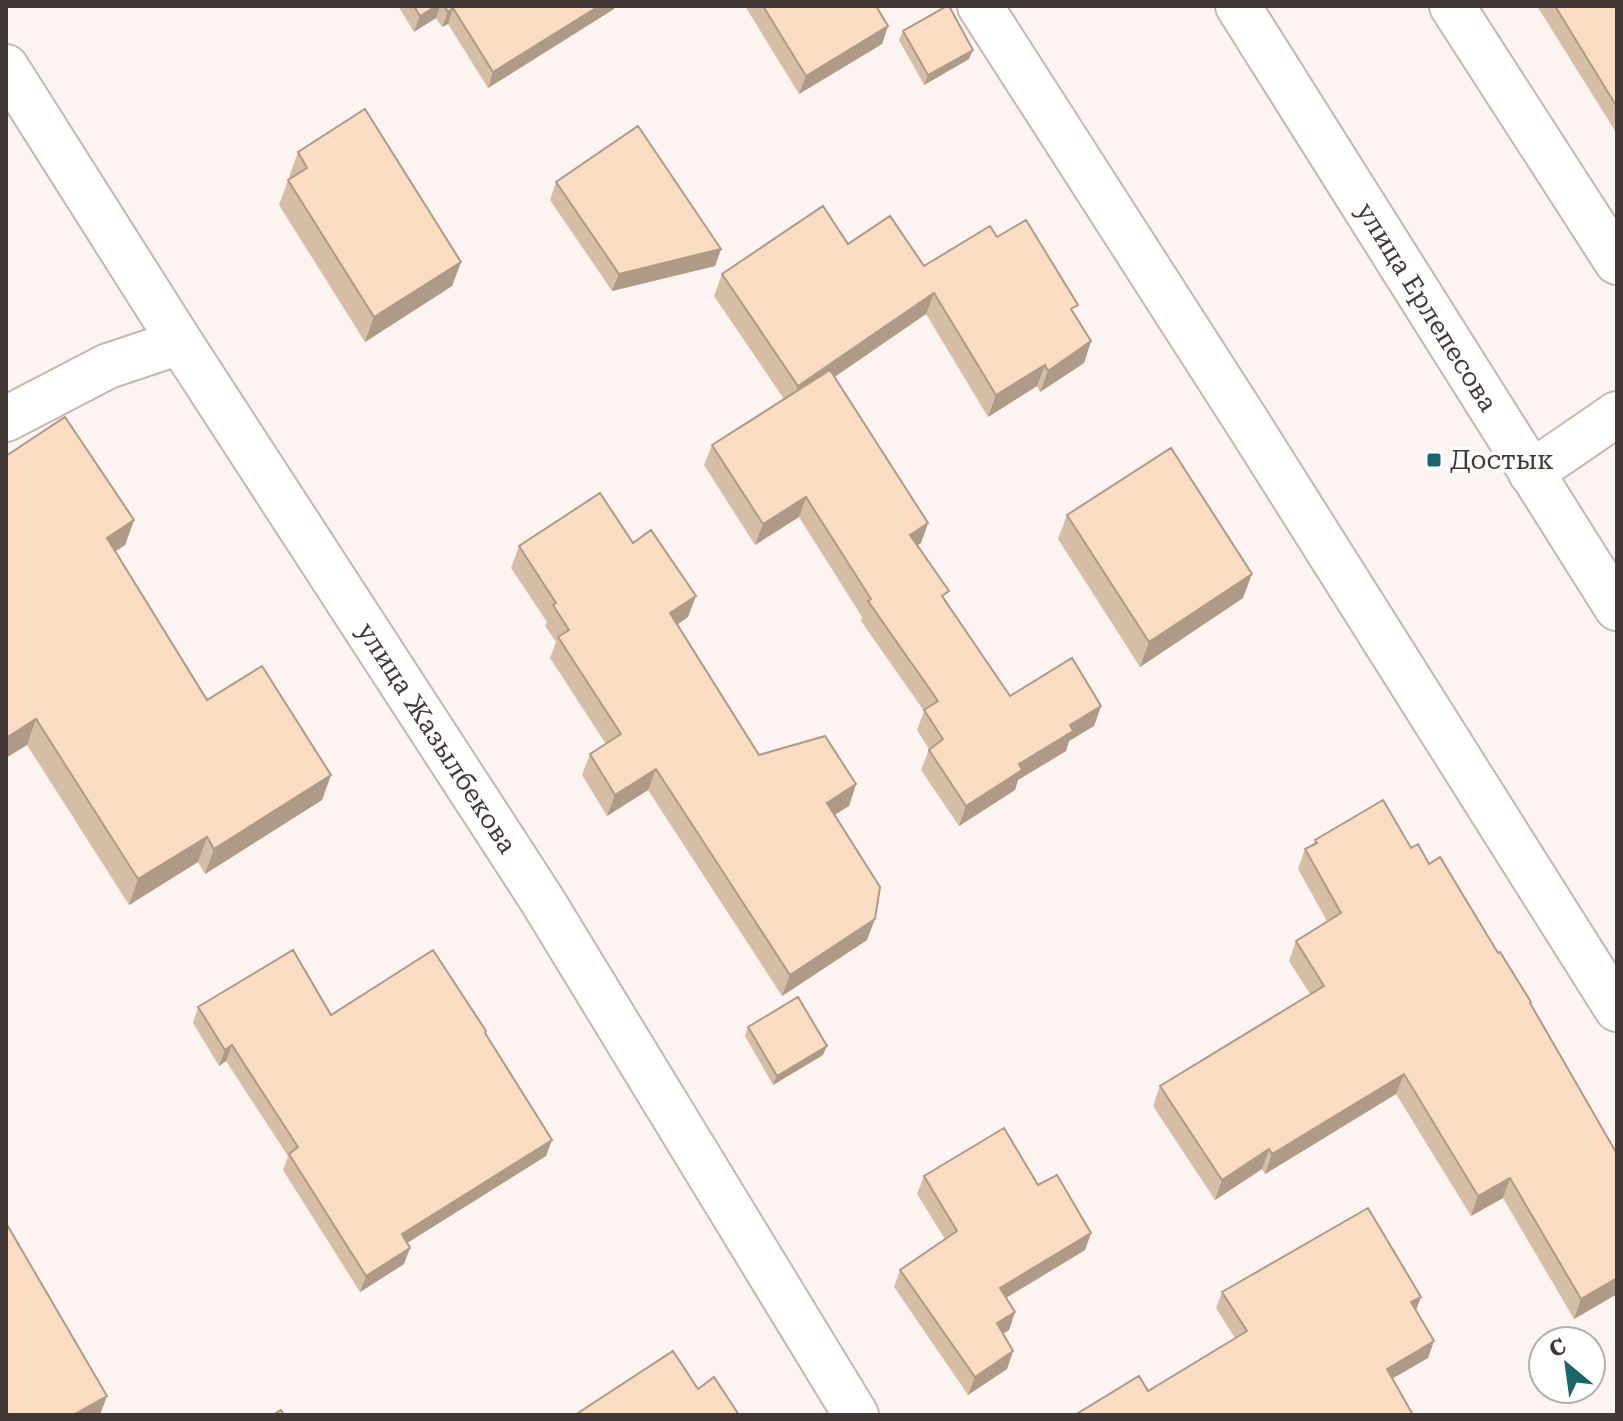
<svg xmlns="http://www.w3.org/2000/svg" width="1623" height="1421" font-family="'Roboto Serif',serif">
<rect width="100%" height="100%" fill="#fdf3f1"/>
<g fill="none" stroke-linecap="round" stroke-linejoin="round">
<defs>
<path id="street" d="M980,6L1247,422L1617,1009
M1452,6L1617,262
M6,67L180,342L542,900L856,1415
M6,419L108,366L180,342
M1531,473L1617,414"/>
<path id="secondary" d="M1238,6L1617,608"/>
</defs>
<!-- street casing -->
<use href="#street" stroke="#cab4af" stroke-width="48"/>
<!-- secondary casing -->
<use href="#secondary" stroke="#cab4af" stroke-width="48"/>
<!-- street -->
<use href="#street" stroke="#fff" stroke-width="44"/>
<!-- secondary -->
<use href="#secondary" stroke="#fff" stroke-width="44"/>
</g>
<!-- wall -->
<path fill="#d6bda6" d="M398,6H615L614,9L488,88L448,24L442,27L436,18L414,32Z
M745,6H876L888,26L882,44L799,94Z
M1537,6H1617V134Z
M903,31L969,59L924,85L899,40Z
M298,152L461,262L452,286L365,342L279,205L288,180L290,179L289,177Z
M556,182L721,249L715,266L612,291L550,200Z
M997,237L1075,315L1091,341L1084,363L1040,392L1037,386L988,417L926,314L835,377L928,523L921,543L917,545L945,601L1010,696L1101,706L1094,726L1069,741L1066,751L1018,780L1015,790L959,826L921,770L929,749L917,730L924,711L861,621L862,617L799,517L755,545L704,465L712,445L784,399L714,296L722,274L924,266Z
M6,456L134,520L125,545L115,552L207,700L331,775L322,800L205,874L198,862L129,905L27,745Z
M1067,515L1243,598L1140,667L1058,539Z
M633,543L688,617L677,625L759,755L856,784L849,806L835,814L867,940L782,996L648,790L607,816L582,775L590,754L606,744L550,658L556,642L545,626L547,622L511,568L519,546Z
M1315,840L1411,848L1429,864L1498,953L1530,1004L1617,1154V1294L1574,1319L1503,1198L1471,1216L1396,1094L1265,1174L1262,1169L1215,1200L1153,1106L1160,1086L1310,994L1289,961L1296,941L1327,921L1298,869L1305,849L1314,844Z
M198,1007L331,1015L486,1031L485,1034L546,1156L407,1243L404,1264L360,1292L283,1170L288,1156L226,1061L219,1066L193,1023Z
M748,1027L823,1055L773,1085L745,1036Z
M924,1176L1038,1185L1091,1233L1085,1250L1006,1298L1015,1312L1009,1330L1003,1334L1013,1351L1007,1369L968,1395L894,1287L900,1270L945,1239L917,1194Z
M1222,1292L1416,1311L1428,1358L1393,1378L1148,1391L1235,1338L1216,1308Z"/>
<!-- shaded-wall -->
<path fill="#ae9a87" d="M436,6H440L436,18L414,32L420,16Z
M599,6H615L614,9L488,88L493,72Z
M453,8L448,24L442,27L448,12Z
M888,26L882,44L799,94L806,76Z
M973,50L969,59L924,85L928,75Z
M721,249L715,266L612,291L619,274Z
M461,262L452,286L365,342L374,317Z
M934,293L926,314L790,407L798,386Z
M1091,341L1084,363L1040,392L1048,371Z
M1045,365L1037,386L988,417L996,395Z
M806,497L799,517L755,545L763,524Z
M134,520L125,545L97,563L107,538Z
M928,523L921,543L903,555L910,535Z
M1252,574L1243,598L1140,667L1149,642Z
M696,596L688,617L662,634L670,613Z
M1101,706L1094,726L1069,741L1066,751L1018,780L1015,790L959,826L966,806L1070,725Z
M36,719L27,745L6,758V738Z
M656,769L648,790L607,816L615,795Z
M331,775L322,800L205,874L214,849Z
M856,784L849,806L820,824L827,803Z
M207,837L198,862L129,905L138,879Z
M875,919L867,940L782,996L790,975Z
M232,1045L226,1061L219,1066L225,1050Z
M827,1046L823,1055L773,1085L777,1076Z
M1404,1074L1396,1094L1265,1174L1272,1154Z
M552,1140L546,1156L396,1250L402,1234Z
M1269,1149L1262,1169L1215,1200L1222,1180Z
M1510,1178L1503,1198L1471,1216L1478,1196Z
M1091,1233L1085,1250L994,1305L1000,1288Z
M410,1248L404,1264L360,1292L366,1276Z
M1617,1278V1294L1574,1319L1581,1299Z
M1421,1297L1415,1313L1411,1302Z
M1015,1312L1009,1330L990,1341L997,1323Z
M1434,1341L1428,1358L1381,1385L1387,1369Z
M1013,1351L1007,1369L968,1395L975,1377Z
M107,1396L100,1415H73Z"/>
<!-- building -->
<path fill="#f9dcc1" stroke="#ae9a87" stroke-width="2" d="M414,6H436L420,16Z
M444,6H599L493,72L453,8L448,12Z
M763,6H876L888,26L806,76Z
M947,6H949L973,50L928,75L903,31Z
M1555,6H1617V107Z
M365,109L461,262L374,317L288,180L307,168L298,152Z
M638,126L721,249L619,274L556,182Z
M823,206L848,244L890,216L924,266L990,226L997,237L1026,220L1078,305L1071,309L1091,341L1048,371L1045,365L996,395L934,293L798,386L722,274Z
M830,370L928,523L910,535L949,591L942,596L1010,696L1072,658L1101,706L1070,725L1073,731L1019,764L1022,770L966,806L929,750L943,739L924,710L938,701L868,601L871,599L806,497L763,524L712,445Z
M65,417L134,520L107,538L207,700L262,666L331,775L214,849L207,837L138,879L36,719L6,738V456Z
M1171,448L1252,574L1149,642L1067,515Z
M600,493L633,543L651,530L696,596L670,613L759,755L825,736L856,784L827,803L880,887L875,919L790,975L656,769L615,795L590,754L621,734L558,637L569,630L553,605L556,603L519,546Z
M1383,800L1411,848L1418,844L1429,864L1440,857L1498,953L1500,952L1531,1002L1530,1003L1617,1154V1278L1581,1299L1510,1178L1478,1196L1404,1074L1272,1154L1269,1149L1222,1180L1160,1086L1324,986L1296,941L1341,913L1305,849L1317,843L1315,840Z
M293,950L331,1015L433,950L486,1031L485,1033L552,1140L402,1234L410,1248L366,1276L289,1154L298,1147L232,1045L225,1050L198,1007Z
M798,997L827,1046L777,1076L748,1027Z
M1004,1128L1038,1185L1057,1175L1091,1233L1000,1288L1015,1312L997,1323L1013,1351L975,1377L900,1270L957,1231L924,1176Z
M1368,1208L1421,1297L1411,1302L1434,1341L1387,1369L1413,1415H1075L1139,1376L1148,1391L1247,1331L1222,1292Z
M6,1223L107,1396L73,1415H6Z
M673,1351L698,1389L714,1377L739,1415H575Z
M281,1410L284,1415H273Z"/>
<!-- markers -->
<rect fill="#19676b" stroke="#fff" stroke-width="3" x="1426" y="452" width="16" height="16" rx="4"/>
<g text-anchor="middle" stroke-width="7" stroke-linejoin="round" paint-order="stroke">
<!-- street labels -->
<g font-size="26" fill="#413836" stroke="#fff">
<text transform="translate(1427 307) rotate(58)" y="9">улица Ерлепесова</text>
<text transform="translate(437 738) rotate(57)" y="9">улица Жазылбекова</text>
</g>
<!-- poi labels -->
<g font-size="26" fill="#413836" stroke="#fff" text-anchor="start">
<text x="1450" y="469">Достык</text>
</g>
</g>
<!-- border -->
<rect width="1623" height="1421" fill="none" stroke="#413836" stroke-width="16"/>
<!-- north arrow -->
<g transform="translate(1567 1365) rotate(331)"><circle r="38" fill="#ffffff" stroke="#b3afaf" stroke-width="2"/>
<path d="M0-6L14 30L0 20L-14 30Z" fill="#19676b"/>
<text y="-12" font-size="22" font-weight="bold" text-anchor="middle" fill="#413836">С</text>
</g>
</svg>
